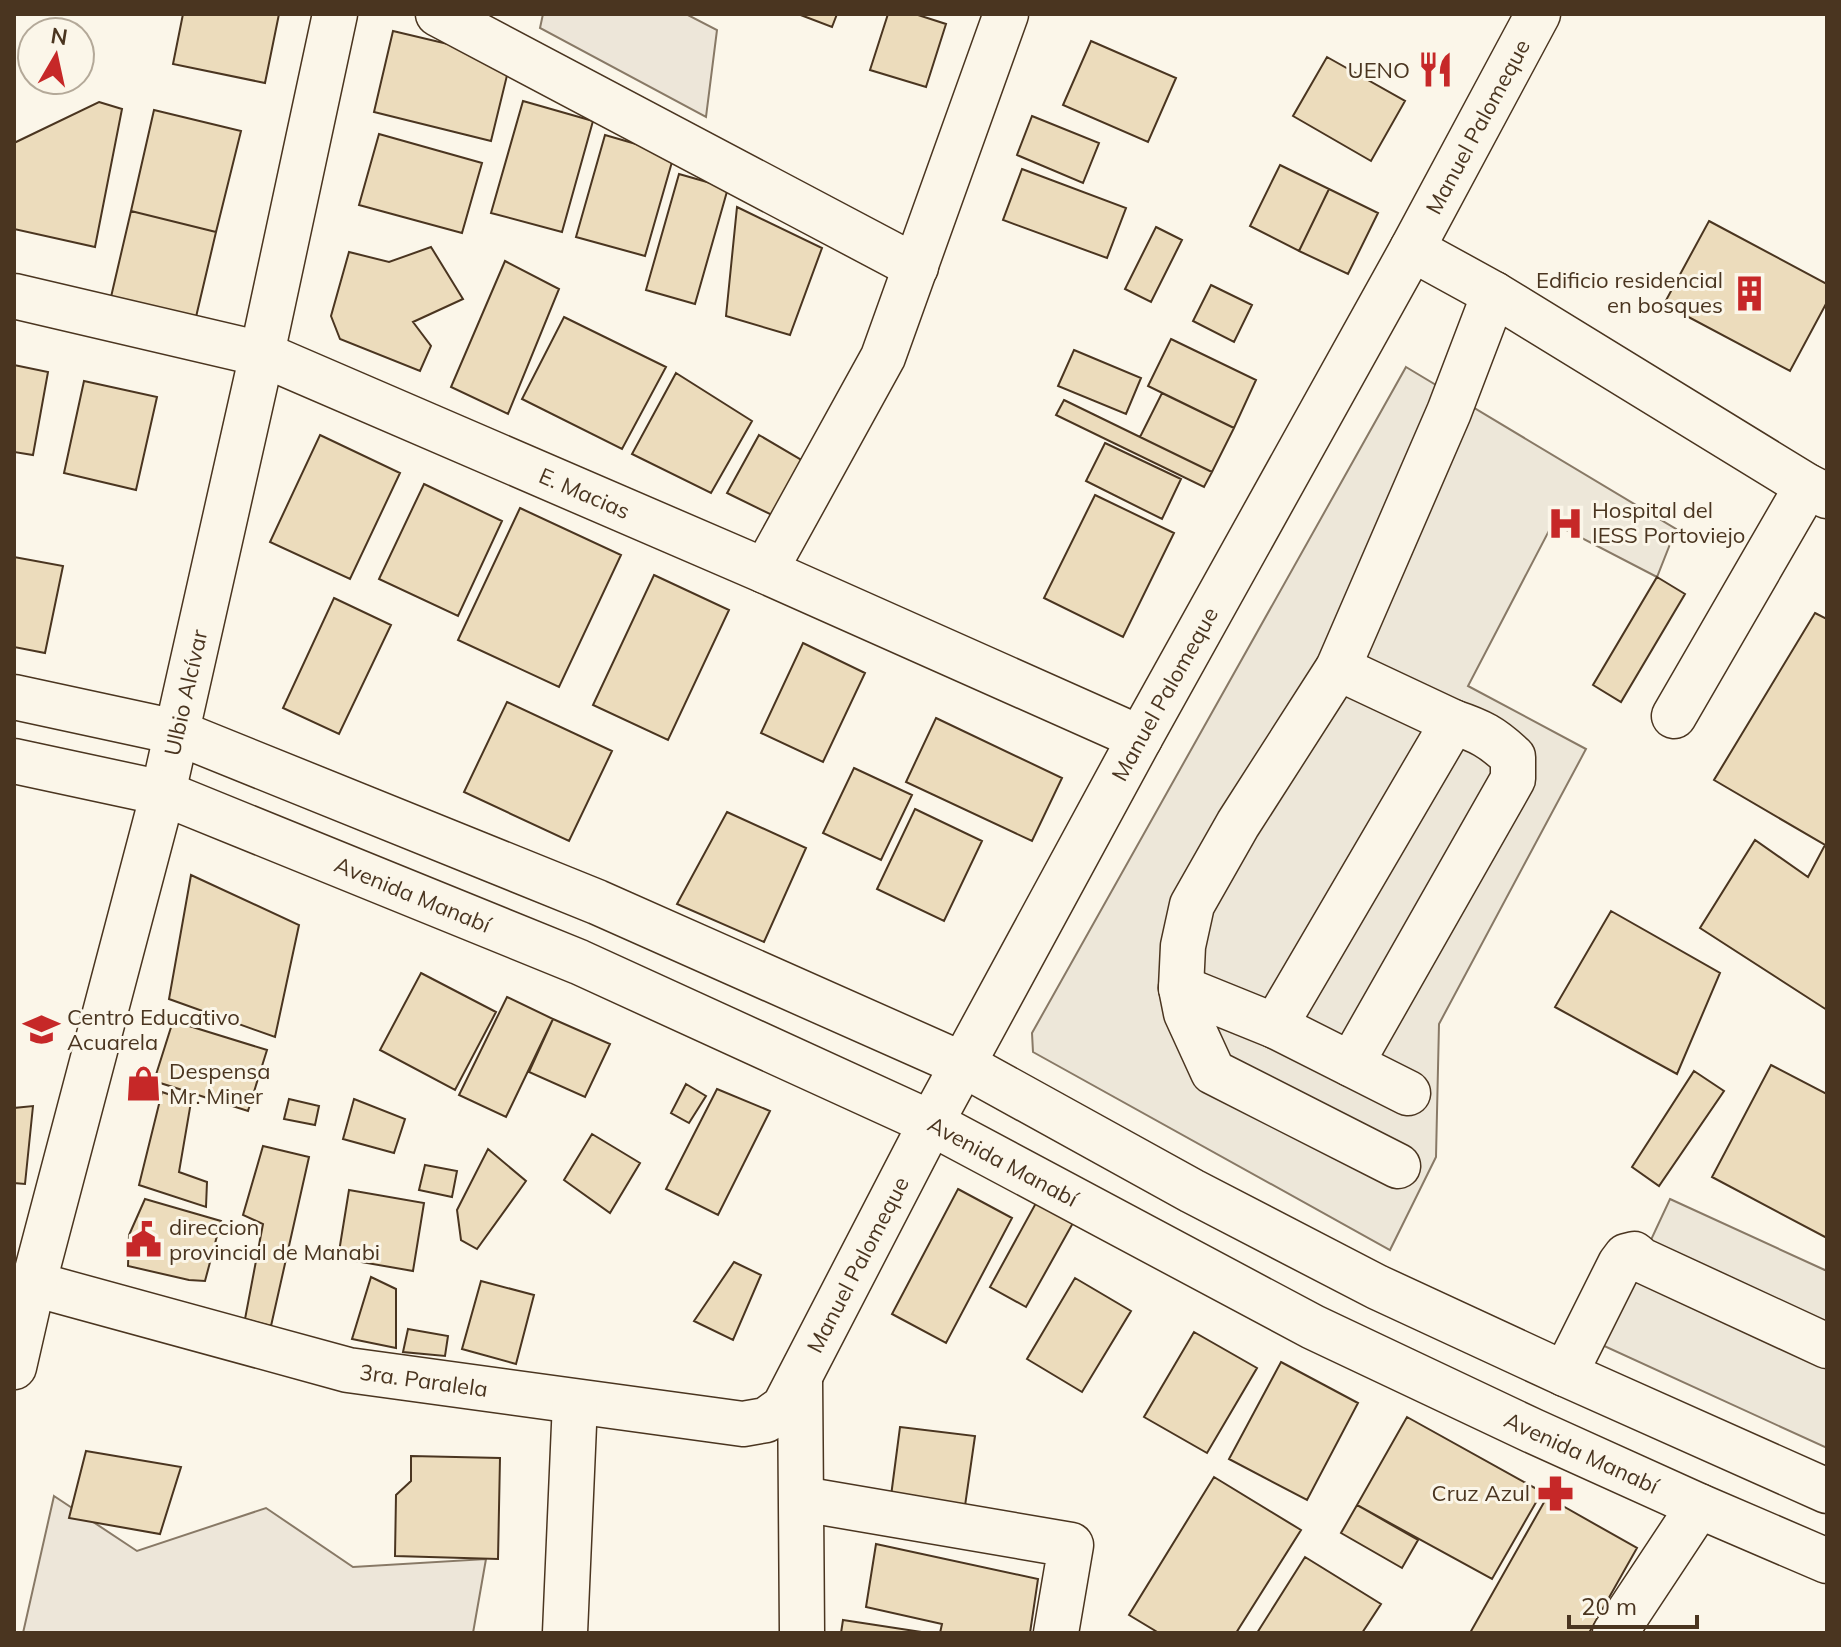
<svg xmlns="http://www.w3.org/2000/svg" width="1841" height="1647" font-family="Mulish,sans-serif">
<rect width="100%" height="100%" fill="#fbf6e9"/>
<!-- green -->
<path fill="#ede6d9" stroke="#887966" stroke-width="2" d="M543,14H686L717,30L706,117L540,28Z
M54,1496L137,1551L266,1508L353,1567L486,1559L473,1633H23Z"/>
<!-- parking -->
<path fill="#ede7d9" stroke="#887966" stroke-width="2" d="M1406,367L1676,529L1657,577L1553,523L1468,686L1586,749L1439,1024L1436,1157L1390,1250L1033,1052L1032,1033Z
M1670,1199L1827,1271V1448L1602,1345Z"/>
<!-- building -->
<path fill="#ecdcbc" stroke="#4a3520" stroke-width="2" d="M183,14H279L265,83L173,64Z
M798,14H837L832,27Z
M888,14H915L946,24L926,87L870,70Z
M393,31L511,59L491,141L374,112Z
M1091,41L1176,78L1148,142L1063,105Z
M1327,57L1405,101L1371,161L1293,116Z
M523,101L593,121L562,232L491,213Z
M99,102L122,109L95,247L14,229V143Z
M154,110L241,131L216,232L131,211Z
M1032,116L1099,143L1083,183L1017,155Z
M379,134L482,163L462,233L359,205Z
M605,135L674,155L645,256L576,237Z
M1280,165L1329,189L1299,251L1250,226Z
M1022,169L1126,208L1107,258L1003,220Z
M679,174L728,188L695,304L646,290Z
M1329,189L1378,213L1348,274L1299,251Z
M737,207L822,248L790,335L726,316Z
M131,211L216,232L196,317L111,297Z
M1709,221L1827,284V302L1790,371L1664,304Z
M1156,227L1182,240L1151,302L1125,289Z
M431,247L463,299L413,322L431,346L420,371L340,339L331,316L349,252L389,262Z
M505,261L559,289L508,414L451,387Z
M1211,285L1252,305L1234,342L1193,321Z
M564,317L666,367L622,449L522,399Z
M1171,339L1256,380L1234,428L1148,386Z
M1074,350L1141,378L1126,414L1058,386Z
M14,365L48,372L33,455L14,452Z
M676,373L752,421L711,493L632,454Z
M84,381L157,397L136,490L64,473Z
M1162,393L1234,428L1212,472L1140,437Z
M1064,400L1212,472L1204,487L1056,415Z
M320,435L400,473L350,579L270,542Z
M759,435L803,461L774,516L727,493Z
M1105,443L1181,479L1162,519L1086,481Z
M424,484L502,521L458,616L379,579Z
M1095,495L1174,533L1123,637L1044,598Z
M520,508L621,555L559,687L458,640Z
M14,557L63,566L45,653L14,647Z
M654,575L729,610L668,740L593,705Z
M1657,577L1685,594L1621,702L1593,685Z
M334,598L391,625L339,734L283,708Z
M1815,613L1827,619V1010L1700,928L1755,840L1808,877L1825,845L1714,780Z
M803,643L865,673L823,762L761,733Z
M507,702L612,751L569,841L464,792Z
M936,718L1062,778L1032,841L906,782Z
M854,768L912,795L881,860L823,833Z
M915,809L982,841L944,921L877,889Z
M727,812L806,848L764,942L677,904Z
M191,875L299,925L275,1037L169,999Z
M1611,911L1720,973L1677,1074L1555,1007Z
M421,973L496,1012L455,1090L380,1050Z
M507,997L553,1019L506,1117L459,1095Z
M553,1019L610,1044L585,1097L529,1072Z
M173,1021L267,1050L248,1111L154,1081Z
M1771,1065L1827,1094V1238L1712,1177Z
M1694,1071L1724,1091L1659,1186L1632,1167Z
M686,1084L706,1096L689,1123L671,1113Z
M717,1089L770,1111L718,1215L666,1189Z
M162,1092L191,1102L179,1172L207,1182L206,1207L139,1185Z
M289,1099L319,1106L315,1125L284,1119Z
M354,1099L405,1119L394,1153L343,1139Z
M33,1106L25,1184L14,1183V1108Z
M592,1134L640,1163L610,1213L564,1180Z
M263,1146L309,1157L271,1326L245,1319L263,1224L243,1215Z
M488,1149L526,1181L477,1249L461,1240L457,1210Z
M425,1165L457,1171L452,1197L419,1190Z
M958,1189L1012,1218L946,1343L892,1314Z
M349,1190L424,1203L413,1271L338,1258Z
M145,1199L221,1221L205,1281L189,1280L128,1266L129,1235Z
M1036,1203L1073,1223L1026,1307L990,1287Z
M734,1262L761,1275L733,1340L694,1321Z
M371,1277L396,1289V1348L352,1339Z
M1075,1278L1131,1311L1082,1392L1027,1359Z
M481,1281L534,1295L516,1364L462,1349Z
M408,1329L448,1336L445,1356L403,1352Z
M1194,1332L1257,1368L1207,1453L1144,1417Z
M1281,1362L1358,1403L1307,1500L1229,1459Z
M1407,1417L1542,1492L1492,1579L1357,1505Z
M900,1427L975,1436L965,1506L891,1496Z
M86,1451L181,1467L160,1534L69,1518Z
M411,1456L500,1458L498,1559L395,1556L396,1495L411,1481Z
M1214,1477L1301,1530L1236,1633H1159L1129,1615Z
M1547,1497L1637,1548L1589,1633H1470Z
M1357,1505L1418,1540L1402,1568L1341,1533Z
M876,1544L1038,1579L1030,1633H940L942,1624L866,1607Z
M1305,1557L1381,1604L1362,1633H1257Z
M843,1620L928,1633H841Z"/>
<g fill="none" stroke-linecap="round" stroke-linejoin="round">
<defs>
<g id="minor">
<path d="M438,14L916,267"/>
<path d="M1412,249L1494,294L1807,486L1827,496"/>
<path id="s1" d="M14,296L262,354L765,571L1140,738"/>
<path d="M765,571L883,357L1006,14"/>
<path d="M1674,716L1807,486"/>
<path d="M1181,988L1275,1026L1408,1093"/>
<path d="M1275,1026L1453,722L1338,668"/>
<path d="M1351,1064L1513,779V757C1492,737 1480,731 1453,722"/>
<path d="M1398,1166L1213,1072L1186,1013L1181,988L1183,946L1192,905L1238,824L1338,668L1449,412L1494,294"/>
<path id="s2" d="M34,1284L348,1370L743,1424L766,1420L784,1407L931,1123L1140,738L1412,249L1538,14"/>
<path id="s3" d="M14,1367L30,1297L163,793L262,354L335,14"/>
<path d="M1565,1374L1620,1264L1626,1256L1634,1254L1641,1260L1827,1346"/>
<path d="M800,1379L802,1633"/>
<path d="M802,1499L1071,1545L1056,1633"/>
<path d="M565,1633L575,1402"/>
<path d="M1615,1633L1699,1506"/>
</g>
<g id="major">
<path d="M14,697L176,732L597,902L964,1065L1192,1191L1377,1287L1565,1374L1827,1491"/>
<path id="s4" d="M14,761L163,793L579,962L931,1123L1313,1327L1533,1431L1699,1506L1827,1561"/>
</g>
</defs>
<!-- minor casing -->
<use href="#minor" stroke="#4a3520" stroke-width="47"/>
<!-- major casing -->
<use href="#major" stroke="#4a3520" stroke-width="47"/>
<!-- minor -->
<use href="#minor" stroke="#fbf6e9" stroke-width="44"/>
<!-- major -->
<use href="#major" stroke="#fbf6e9" stroke-width="44"/>
</g>
<!-- icons -->
<defs>
<symbol id="restaurant-bare" viewBox="-9 -9 18 18"><path d="M-5-6h1v4h1v-4h1v4h1v-4h1v5L-1.5 .5V6h-2V.5L-5-1ZM5-6V6H3V1.5H1.5Q1.5-4 5-6Z" fill="#c62828" stroke="#fbf6e9" stroke-width="2.5" paint-order="stroke"/></symbol>
<symbol id="building-bare" viewBox="-9 -9 18 18"><path d="M-4-6H4V6H1V3H-1V6H-4ZM-2.5-4.3h1.7v1.8h-1.7ZM.8-4.3h1.7v1.8H.8ZM-2.5-1h1.7V.8h-1.7ZM.8-1h1.7V.8H.8Z" fill="#c62828" stroke="#fbf6e9" stroke-width="2.5" paint-order="stroke"/></symbol>
<symbol id="hospital-bare" viewBox="-9 -9 18 18"><path d="M-5-5h3v3.5h4V-5h3V5h-3V1.5h-4V5h-3Z" fill="#c62828" stroke="#fbf6e9" stroke-width="2.5" paint-order="stroke"/></symbol>
<symbol id="school-bare" viewBox="-9 -9 18 18"><path d="M0-5L7-2L0 1L-7-2ZM-4 1L0 2.5L4 1V4Q0 6-4 4Z" fill="#c62828" stroke="#fbf6e9" stroke-width="2.5" paint-order="stroke"/></symbol>
<symbol id="shop-bare" viewBox="-9 -9 18 18"><path d="M-5-2.5h2.3a2.7 3.5 0 0 1 5.4 0H5L5.5 6h-11ZM-1.5-2.5h3a1.5 2.3 0 0 0-3 0Z" fill="#c62828" stroke="#fbf6e9" stroke-width="2.5" paint-order="stroke"/></symbol>
<symbol id="civic-bare" viewBox="-9 -9 18 18"><path d="M-.6-6.5H3V-4.5H.6V-3L4-1V1h2V6H-6V1h2V-1L-.6-3ZM-1.2 2.5V6h2.4V2.5Z" fill="#c62828" stroke="#fbf6e9" stroke-width="2.5" paint-order="stroke"/></symbol>
<symbol id="pharmacy-bare" viewBox="-9 -9 18 18"><path d="M-2-6h4v4h4v4h-4v4h-4v-4h-4v-4h4Z" fill="#c62828" stroke="#fbf6e9" stroke-width="2.5" paint-order="stroke"/></symbol>
</defs>
<g fill-rule="evenodd">
<use href="#restaurant-bare" x="1410" y="44" width="51" height="51"/>
<use href="#building-bare" x="1724" y="268" width="51" height="51"/>
<use href="#hospital-bare" x="1540" y="498" width="51" height="51"/>
<use href="#school-bare" x="16" y="1004" width="51" height="51"/>
<use href="#shop-bare" x="118" y="1058" width="51" height="51"/>
<use href="#civic-bare" x="118" y="1214" width="51" height="51"/>
<use href="#pharmacy-bare" x="1530" y="1468" width="51" height="51"/>
</g>
<g text-anchor="middle" stroke-width="6" stroke-linejoin="round" paint-order="stroke">
<!-- poi labels -->
<g font-size="22" fill="#4a3520" stroke="#fbf6e9" text-anchor="start">
<text x="1410" y="78" text-anchor="end">UENO</text>
<text x="1723" y="288" text-anchor="end">Edificio residencial<tspan x="1723" dy="25">en bosques</tspan></text>
<text x="1592" y="518">Hospital del<tspan x="1592" dy="25">IESS Portoviejo</tspan></text>
<text x="67" y="1025">Centro Educativo<tspan x="67" dy="25">Acuarela</tspan></text>
<text x="169" y="1079">Despensa<tspan x="169" dy="25">Mr. Miner</tspan></text>
<text x="169" y="1235">direccion<tspan x="169" dy="25">provincial de Manabi</tspan></text>
<text x="1530" y="1501" text-anchor="end">Cruz Azul</text>
</g>
<!-- street labels -->
<g font-size="22" fill="#4a3520" stroke="#fbf6e9">
<text dy="8" stroke="none"><textPath href="#s2" startOffset="2226">Manuel Palomeque</textPath></text>
<text dy="8" stroke="none"><textPath href="#s1" startOffset="606">E. Macias</textPath></text>
<text dy="8" stroke="none"><textPath href="#s3" startOffset="696">Ulbio Alcívar</textPath></text>
<text dy="8" stroke="none"><textPath href="#s2" startOffset="1578">Manuel Palomeque</textPath></text>
<text dy="8" stroke="none"><textPath href="#s4" startOffset="422">Avenida Manabí</textPath></text>
<text dy="8" stroke="none"><textPath href="#s4" startOffset="1070">Avenida Manabí</textPath></text>
<text dy="8" stroke="none"><textPath href="#s2" startOffset="930">Manuel Palomeque</textPath></text>
<text dy="8" stroke="none"><textPath href="#s2" startOffset="402">3ra. Paralela</textPath></text>
<text dy="8" stroke="none"><textPath href="#s4" startOffset="1718">Avenida Manabí</textPath></text>
</g>
</g>
<!-- border -->
<rect width="1841" height="1647" fill="none" stroke="#4a3520" stroke-width="32"/>
<!-- north arrow -->
<g transform="translate(56 56) rotate(9)"><circle r="38" fill="#fbf6e9" stroke="#b4a999" stroke-width="2"/>
<path d="M0-6L14 30L0 20L-14 30Z" fill="#c62828"/>
<text y="-12" font-size="22" font-weight="bold" text-anchor="middle" fill="#4a3520">N</text>
</g>
<!-- scale -->
<path d="M1569 1615v12h128v-12" fill="none" stroke="#4a3520" stroke-width="4"/>
<text x="1581" y="1615" font-size="24" fill="#4a3520" stroke="#fbf6e9" stroke-width="6" paint-order="stroke">20 m</text>
</svg>
